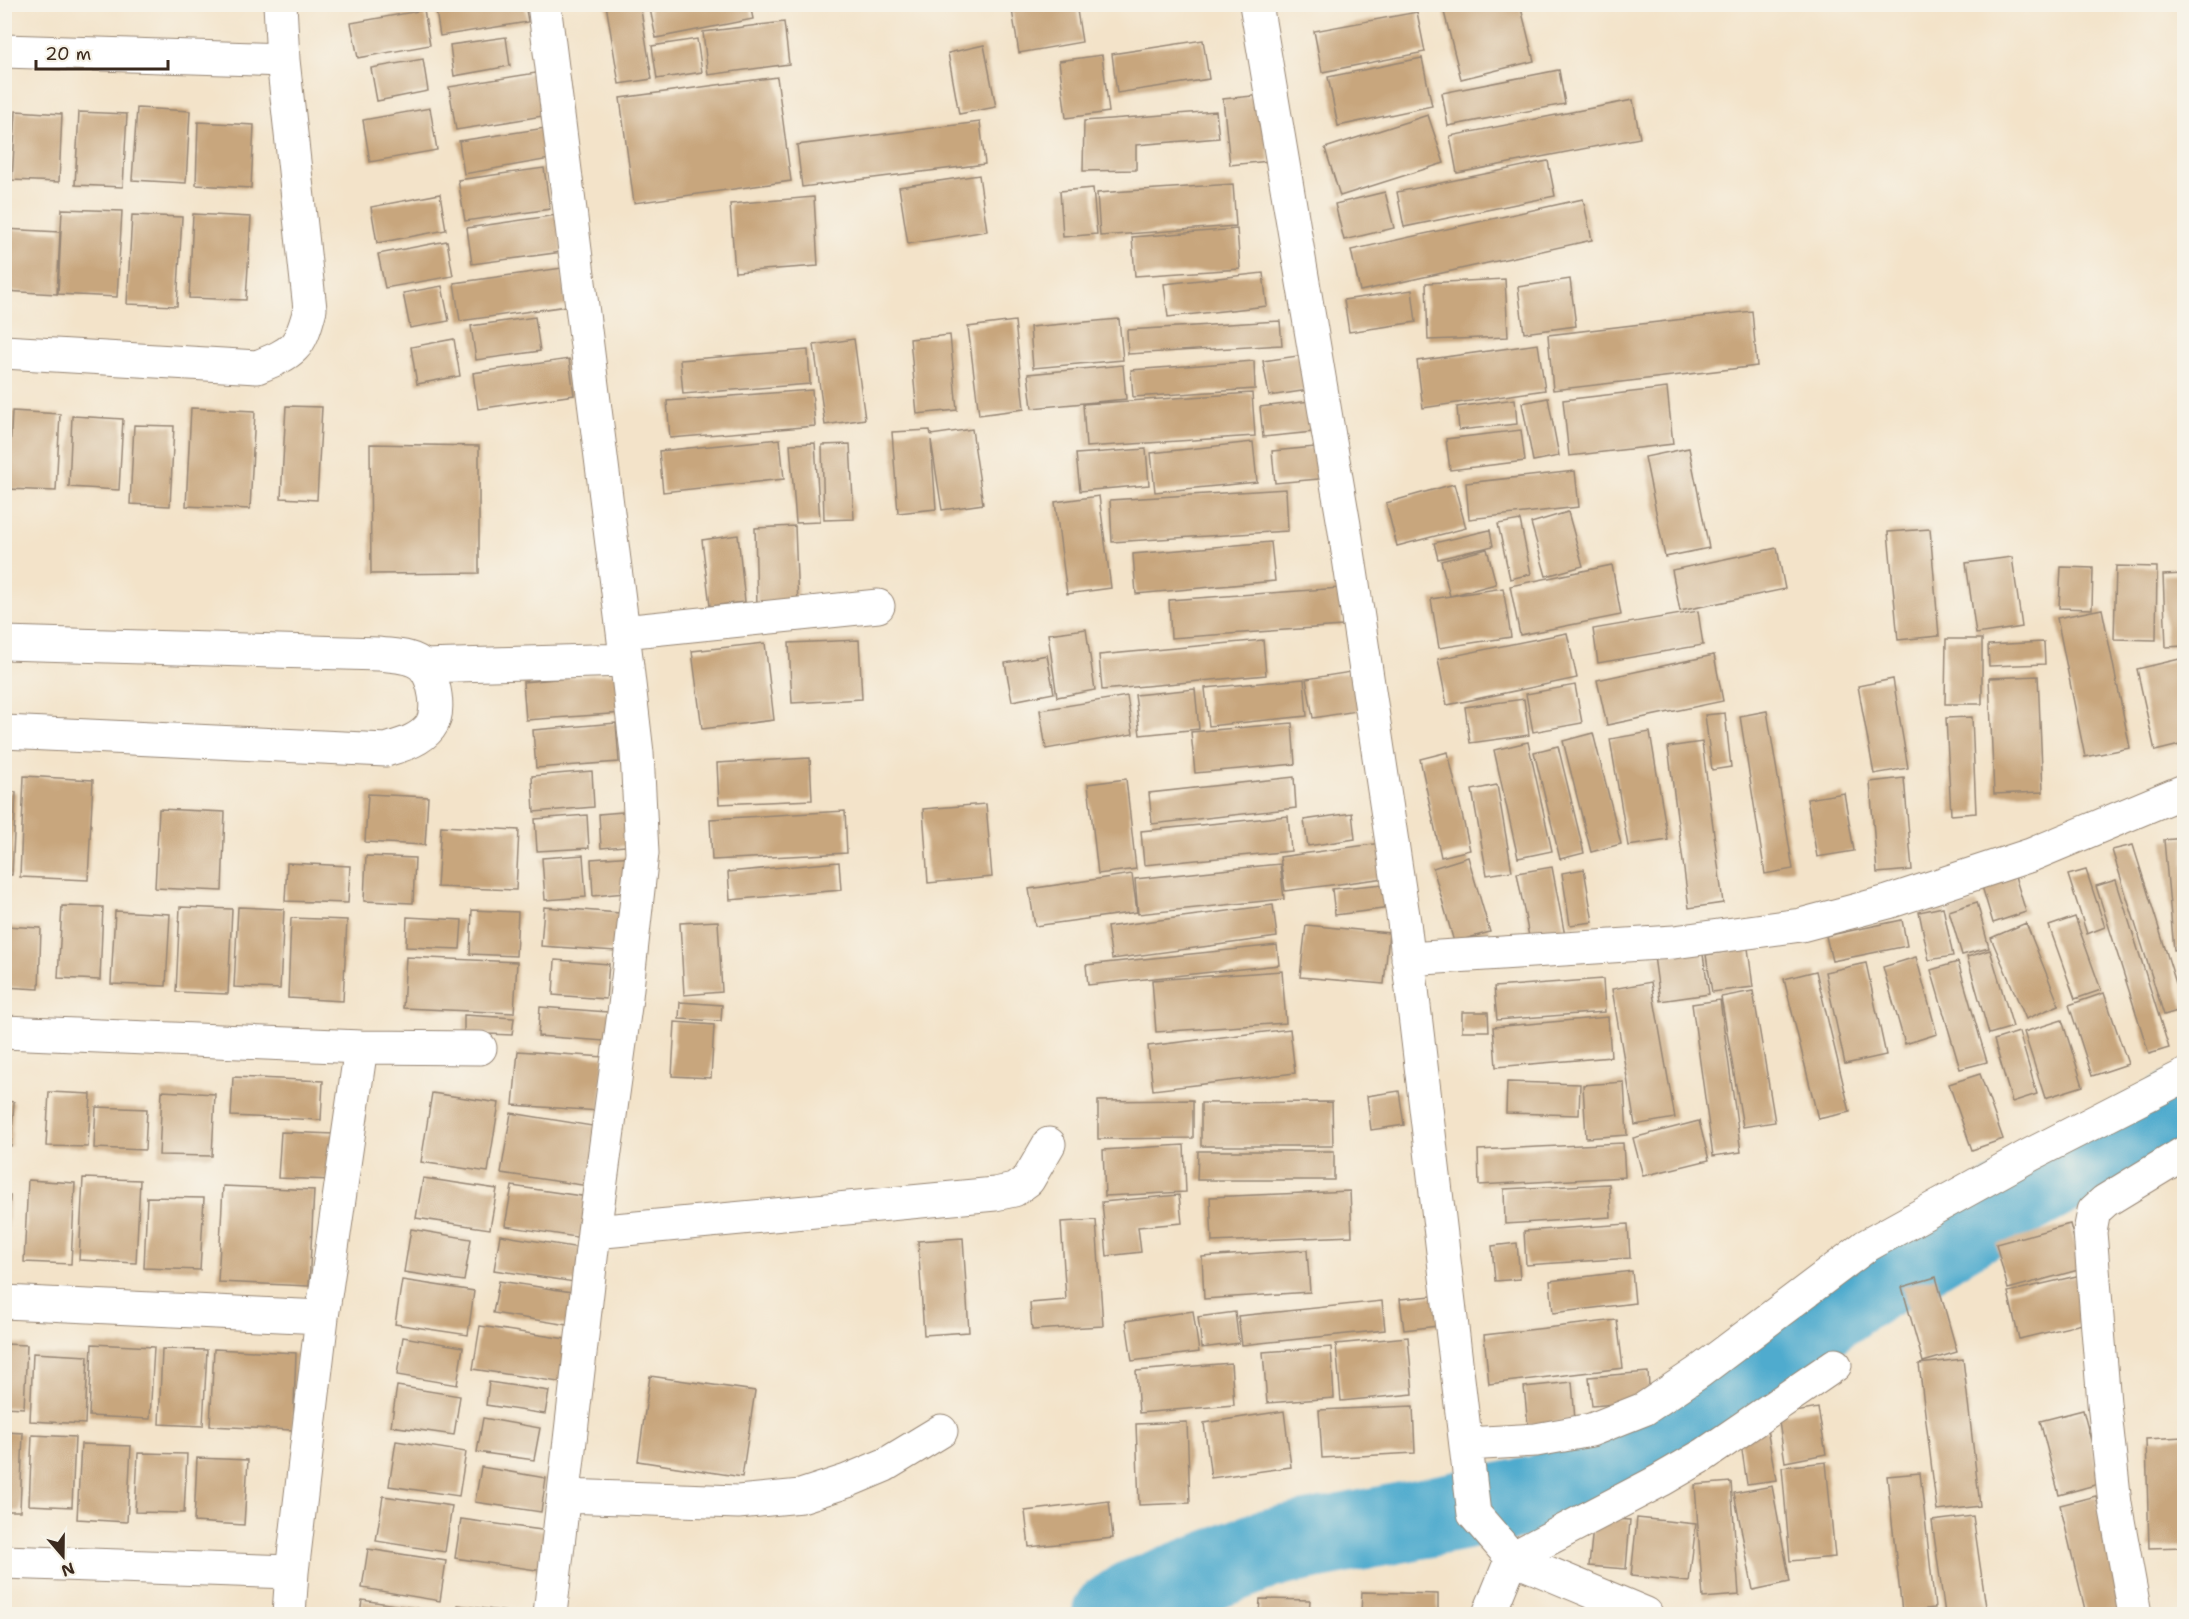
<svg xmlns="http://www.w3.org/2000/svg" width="2189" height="1619" font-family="'Shantell Sans',sans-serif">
<rect width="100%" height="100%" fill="#f7f3e8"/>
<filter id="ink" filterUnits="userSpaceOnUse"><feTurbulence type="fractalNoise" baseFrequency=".0167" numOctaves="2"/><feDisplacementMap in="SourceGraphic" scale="12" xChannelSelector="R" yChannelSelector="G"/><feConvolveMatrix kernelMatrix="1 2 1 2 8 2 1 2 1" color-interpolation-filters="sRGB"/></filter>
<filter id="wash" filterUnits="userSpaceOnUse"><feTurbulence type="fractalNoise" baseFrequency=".008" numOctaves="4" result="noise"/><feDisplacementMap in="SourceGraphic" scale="24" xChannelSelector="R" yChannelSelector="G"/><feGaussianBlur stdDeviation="1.35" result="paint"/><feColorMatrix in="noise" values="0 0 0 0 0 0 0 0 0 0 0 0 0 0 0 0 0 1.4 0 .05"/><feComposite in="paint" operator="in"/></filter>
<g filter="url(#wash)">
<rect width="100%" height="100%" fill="#f3e3c9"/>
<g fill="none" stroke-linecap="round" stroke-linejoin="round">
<!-- river -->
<path stroke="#50abce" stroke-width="80" d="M1112,1614L1133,1600L1267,1549L1540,1495L1594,1471L1716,1394L1853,1295L1999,1209L2184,1107"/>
</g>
<g id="blocks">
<!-- building -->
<path fill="#c8a67d" d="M356,4H378V6L357,9Z
M435,4H525L528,22L440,36Z
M606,4H640L652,79L619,84Z
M649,4H750L753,19L656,38Z
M1011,4H1076L1082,42L1019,53Z
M1442,4H1520L1534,61L1461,79Z
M424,10L430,45L358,58L351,23Z
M1417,12L1425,52L1322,72L1314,31Z
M784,22L789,64L708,75L703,32Z
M506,37L510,66L454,76L450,45Z
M697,39L702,72L657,79L652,46Z
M1203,40L1209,79L1117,93L1112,54Z
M984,45L996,107L959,114L948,53Z
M1102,55L1109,112L1066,118L1059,61Z
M1422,58L1432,106L1338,126L1328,77Z
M423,59L428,91L377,101L371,68Z
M1559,70L1565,104L1448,126L1442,93Z
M542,72L549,115L456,130L449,87Z
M777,77L791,181L634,203L620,98Z
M1262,95L1269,161L1230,165L1223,99Z
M1633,100L1640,138L1457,173L1450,136Z
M137,108L190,111L186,183L132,180Z
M430,108L437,150L370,162L363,120Z
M16,111L62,114L59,182L12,180Z
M1216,111L1219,138L1136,145V170L1083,171L1084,121Z
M79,112L127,114L123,187L75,185Z
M1428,115L1444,163L1340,196L1325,148Z
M198,122L254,125L251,188L196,185Z
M980,122L985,164L802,187L797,145Z
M545,128L550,159L464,174L459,141Z
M1548,161L1555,196L1404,227L1397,192Z
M544,168L550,209L465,221L458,180Z
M979,175L987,231L908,244L899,187Z
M1233,184L1236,226L1100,236L1097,193Z
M1093,188L1097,234L1063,237L1060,191Z
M1385,192L1394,228L1344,240L1335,204Z
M440,194L446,230L377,243L371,207Z
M814,197L818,266L735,272L730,204Z
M1583,199L1592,240L1360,291L1351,250Z
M62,209L122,211L117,297L58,294Z
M193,214L251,217L246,300L189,298Z
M132,215L182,217L177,306L127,304Z
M557,215L562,252L472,264L467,228Z
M4,229L60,232L57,294L4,291Z
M1237,229L1240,269L1135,276L1132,237Z
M447,241L453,276L385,288L378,254Z
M562,268L567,306L460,321L454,283Z
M1263,273L1267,306L1168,317L1164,284Z
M1505,279L1508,337L1428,340L1426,283Z
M1570,279L1576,326L1524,333L1518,287Z
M442,286L449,321L410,328L403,293Z
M1412,290L1416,322L1349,332L1344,300Z
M1752,311L1757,366L1553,390L1548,335Z
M535,317L540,351L476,360L471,326Z
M1119,319L1123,360L1033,368L1030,327Z
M1015,321L1024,409L979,415L968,327Z
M1280,321L1282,345L1128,354L1127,330Z
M950,335L957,410L917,414L910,339Z
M454,339L460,376L417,384L411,347Z
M854,339L865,419L825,425L814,345Z
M1538,344L1545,390L1423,408L1417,361Z
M808,350L810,384L683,394L680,360Z
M1311,354L1315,389L1269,396L1263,361Z
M569,359L574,395L478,409L473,373Z
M1254,361L1255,389L1133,397L1131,370Z
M1123,365L1126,399L1032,408L1028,374Z
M1667,388L1673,444L1569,456L1563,400Z
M812,390L815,426L670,438L667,401Z
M1252,393L1255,436L1086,447L1083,404Z
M1548,398L1559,456L1533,461L1522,403Z
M1515,399L1517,424L1459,430L1457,407Z
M1310,401L1313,432L1263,437L1260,407Z
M286,406L322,407L317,500L281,498Z
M191,408L255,411L250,509L186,506Z
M12,411L60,414L56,491L8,489Z
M72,416L123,419L119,490L69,487Z
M134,425L174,426L170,506L130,504Z
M972,429L983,504L942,510L931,440L936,509L898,513L892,432L930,430L931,435Z
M1521,430L1525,461L1450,470L1446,439Z
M780,439L784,479L663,492L659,451Z
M1253,442L1257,482L1155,492L1151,453Z
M815,443L820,522L796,523L790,444Z
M370,444L479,446V573L371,574Z
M850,444L854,519L824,520L822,445Z
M1326,446L1329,478L1275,483L1272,451Z
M1689,448L1709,548L1665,557L1645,457Z
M1146,449L1149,485L1080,491L1076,454Z
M1575,471L1579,507L1469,519L1466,483Z
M1454,484L1466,528L1397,546L1386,503Z
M1286,489L1288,531L1112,542L1110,500Z
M1099,496L1111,588L1067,594L1055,502Z
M1568,512L1583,566L1546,576L1531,523Z
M1520,520L1531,574L1510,579L1498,524Z
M795,526L798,606L757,607L755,528Z
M1930,529L1939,636L1898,640L1888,532Z
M1490,530L1493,546L1438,559L1434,543Z
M738,535L745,602L710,606L702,540Z
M1271,542L1275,581L1136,594L1133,554Z
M1777,548L1785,589L1680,611L1672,570Z
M1487,549L1496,584L1450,596L1441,561Z
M2012,557L2022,627L1976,634L1966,563Z
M1612,565L1621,615L1520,635L1510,586Z
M2116,566L2157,567L2156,640L2114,639Z
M2061,567L2093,568L2092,609L2059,608Z
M2184,574V646L2166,647L2163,575Z
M1340,588L1342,626L1171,638L1169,600Z
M1503,588L1511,637L1439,648L1431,599Z
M2102,609L2130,748L2085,757L2057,618Z
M1698,611L1703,645L1598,663L1593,629Z
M1086,629L1095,690L1057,697L1048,634Z
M1567,633L1577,678L1447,705L1438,659Z
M1946,639H1982V704H1945Z
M859,640L862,699L792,703L789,643Z
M1263,640L1266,675L1102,690L1099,655Z
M2044,642L2045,664L1989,666L1988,645Z
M765,643L774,720L702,729L692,651Z
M1047,655L1054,693L1012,701L1005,663Z
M1714,655L1723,701L1607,725L1597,680Z
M2184,658V744L2155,751L2137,669Z
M1357,671L1363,710L1313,718L1306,679Z
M621,673L624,713L526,720L523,682Z
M2038,676L2043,792L1994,794L1989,678Z
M1304,679L1307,716L1209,726L1205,688Z
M1893,679L1908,768L1874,774L1858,686Z
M1575,685L1582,723L1533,732L1526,694Z
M1195,689L1199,729L1140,735L1135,695Z
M1127,696L1133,734L1046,749L1040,710Z
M1524,699L1529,735L1470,743L1465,707Z
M1767,711L1793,869L1765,874L1740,716Z
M1725,713L1731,767L1712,770L1705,715Z
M1972,717L1976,813L1951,815L1946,718Z
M616,723L619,762L536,768L533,730Z
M1292,723L1295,764L1195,773L1191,732Z
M1650,732L1668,840L1628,846L1610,739Z
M1593,733L1621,844L1591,852L1563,741Z
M1528,742L1552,851L1518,858L1494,750Z
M1702,742L1723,903L1689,908L1668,747Z
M1558,746L1584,853L1560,859L1534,752Z
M1448,752L1470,850L1441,857L1420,759Z
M810,758L812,800L719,804L717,763Z
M592,771L594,807L534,812L532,776Z
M24,776L93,780L88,880L20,877Z
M1294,777L1296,808L1152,824L1149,793Z
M1904,778L1912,870L1877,873L1870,782Z
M1126,779L1136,869L1098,874L1088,784Z
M1497,785L1512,871L1487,875L1472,790Z
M4,792H16L12,875H4Z
M1844,793L1854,851L1817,857L1807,799Z
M368,794L428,797L425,845L365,842Z
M986,804L992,877L928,883L923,809Z
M159,809L225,812L222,891L155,888Z
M635,811L637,845L601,848L599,814Z
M845,811L847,853L712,860L710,819Z
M1352,813L1355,839L1308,846L1304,820Z
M587,815L589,848L537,851L535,819Z
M1288,816L1291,851L1144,865L1141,831Z
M441,826L519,830L516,890L437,887Z
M2184,838V949L2174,950L2164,840Z
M1388,842L1393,877L1285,891L1280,857Z
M2133,845L2184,1009L2164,1015L2112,850Z
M583,855L586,897L545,900L542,858Z
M366,856L415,858L413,903L364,901Z
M634,856L636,892L593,896L591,859Z
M1468,857L1490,932L1454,942L1433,868Z
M839,862L841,890L730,900L728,872Z
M287,863L350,866L348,903L285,901Z
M1280,864L1284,899L1138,914L1135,879Z
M1552,867L1565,936L1530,942L1517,873Z
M1584,869L1593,922L1570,925L1562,873Z
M2086,870L2105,927L2087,934L2068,875Z
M2014,873L2026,912L1993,923L1981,883Z
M1132,874L1137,912L1035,926L1029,889Z
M2116,880L2169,1048L2149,1054L2096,886Z
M1395,883L1398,907L1335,915L1332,889Z
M1977,902L1989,948L1962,955L1949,911Z
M1273,905L1277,937L1112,959L1107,927Z
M62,906L103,907L100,980L58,978Z
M180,907L232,909L228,994L176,992Z
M238,907L284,909L280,989L234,987Z
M544,907L619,913L616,951L541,946Z
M1943,907L1953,956L1929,960L1919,912Z
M472,910L518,912L516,956L470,954Z
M115,911L170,914L166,986L111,984Z
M407,917L462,920L460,949L406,947Z
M2075,917L2101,990L2075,999L2049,926Z
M291,918L347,920L343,1001L288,998Z
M1902,920L1907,946L1832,961L1826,936Z
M718,921L722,992L684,995L680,923Z
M2026,923L2059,1005L2026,1019L1991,938Z
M1306,925L1389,933L1384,984L1300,977Z
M4,926L41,928L39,989L4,987Z
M1277,945L1279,965L1088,985L1086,965Z
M1702,948L1709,994L1660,1001L1654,956Z
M1748,948L1753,987L1712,992L1706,955Z
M1990,950L2013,1027L1989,1034L1967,957Z
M406,957L517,962L514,1013L403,1008Z
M1916,957L1937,1034L1905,1044L1883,967Z
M555,960L609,964L606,999L553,995Z
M1958,962L1987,1062L1960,1069L1931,970Z
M1866,963L1886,1055L1845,1064L1825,972Z
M1282,971L1286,1023L1156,1032L1152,980Z
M1816,971L1850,1112L1818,1119L1784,979Z
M1603,979L1605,1012L1497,1020L1494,987Z
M1651,982L1675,1118L1635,1125L1612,989Z
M1753,991L1775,1122L1743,1127L1721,997Z
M2104,993L2128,1064L2092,1076L2069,1005Z
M1720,1000L1741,1152L1713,1156L1692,1004Z
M680,1002L722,1005L721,1021L679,1019Z
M540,1007L621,1013L618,1042L538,1036Z
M1462,1012H1488L1489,1031H1462Z
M464,1015L514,1018L512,1035L464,1033Z
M1608,1017L1611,1057L1496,1067L1493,1027Z
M2062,1020L2083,1086L2045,1098L2024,1032Z
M675,1022L714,1025L711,1078L672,1076Z
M1290,1029L1295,1073L1153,1090L1148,1046Z
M2019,1032L2037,1094L2012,1102L1994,1040Z
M518,1051L604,1057L600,1111L513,1105Z
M1980,1074L2003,1139L1972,1150L1949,1084Z
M233,1077L323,1081L321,1120L231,1116Z
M1507,1082L1580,1084L1579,1115L1506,1113Z
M1624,1082L1627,1135L1586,1138L1583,1085Z
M162,1091L215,1094L212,1156L159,1155Z
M1399,1091L1404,1125L1371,1130L1367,1096Z
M49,1092L91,1094L88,1147L46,1146Z
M432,1093L499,1103L488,1172L421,1162Z
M1193,1100V1138L1098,1139V1101Z
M5,1101L14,1102L11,1146H5Z
M1332,1102L1333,1146H1201V1103Z
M96,1107L147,1109L145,1150L94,1148Z
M511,1113L605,1128L595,1187L501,1173Z
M1699,1121L1709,1160L1643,1176L1633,1138Z
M281,1132L335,1134L333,1180L278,1178Z
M1623,1143L1625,1177L1479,1185L1478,1150Z
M1184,1145L1186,1192L1105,1196L1103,1150Z
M1198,1151H1334V1180H1197Z
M83,1178L140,1180L136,1263L79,1260Z
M423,1178L497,1189L490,1229L416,1218Z
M28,1180L75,1183L71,1264L24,1262Z
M1609,1184L1611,1217L1505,1224L1504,1189Z
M223,1186L314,1190L309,1286L218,1282Z
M512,1186L588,1197L582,1238L505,1226Z
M1350,1191L1352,1236L1212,1242L1210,1197Z
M1179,1195L1182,1223L1138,1227L1141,1252L1107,1256L1102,1202Z
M4,1196H10L6,1261H4Z
M147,1197L204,1198L200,1270L144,1268Z
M1096,1220L1103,1326L1032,1330L1030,1303L1066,1300L1061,1222Z
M1628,1224L1630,1258L1526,1265L1524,1231Z
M2070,1224L2082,1269L2008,1289L1996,1244Z
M411,1229L471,1239L464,1281L404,1272Z
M500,1235L586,1249L581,1283L494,1270Z
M963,1238L969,1332L924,1335L918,1241Z
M1517,1243L1520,1279L1495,1281L1492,1246Z
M1307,1250L1310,1292L1204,1299L1202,1257Z
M1632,1271L1635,1303L1553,1313L1550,1281Z
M2081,1275L2091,1322L2019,1339L2008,1292Z
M1936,1277L1957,1352L1923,1362L1902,1287Z
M402,1280L474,1291L468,1335L395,1324Z
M499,1281L585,1294L580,1327L493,1313Z
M1443,1295L1446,1325L1404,1330L1400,1299Z
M1382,1301L1385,1330L1242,1345L1238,1316Z
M1193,1311L1199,1352L1132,1361L1126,1321Z
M1235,1312L1239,1343L1202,1348L1198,1317Z
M1617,1320L1623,1368L1489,1384L1484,1335Z
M480,1326L572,1340L565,1383L473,1369Z
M403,1337L463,1347L457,1385L397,1375Z
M1408,1337L1413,1394L1341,1401L1336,1344Z
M4,1344L27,1345L24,1408L4,1407Z
M92,1344L154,1347L150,1419L89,1416Z
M1331,1347L1334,1398L1267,1403L1263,1352Z
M162,1349L207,1350L203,1426L159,1424Z
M214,1349L296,1353L293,1430L210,1426Z
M33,1353L88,1356L85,1424L30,1421Z
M1963,1359L1980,1506L1937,1511L1919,1364Z
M1231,1363L1234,1405L1139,1413L1136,1371Z
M1648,1372L1650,1401L1592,1406L1589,1377Z
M650,1376L755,1391L742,1477L638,1461Z
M489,1382L549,1391L545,1414L486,1405Z
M1572,1382L1575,1420L1528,1425L1524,1387Z
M397,1386L460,1396L454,1435L391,1426Z
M1413,1406L1415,1453L1322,1458L1319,1410Z
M1818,1408L1826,1454L1785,1462L1778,1415Z
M2083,1410L2102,1483L2059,1495L2040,1421Z
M1284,1411L1291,1467L1211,1478L1204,1423Z
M483,1418L540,1428L534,1460L477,1452Z
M1187,1422L1190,1503L1139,1505L1136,1424Z
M1767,1429L1776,1480L1747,1484L1740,1437Z
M4,1432L23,1433L20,1511H4Z
M32,1435L75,1437L72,1507L29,1505Z
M2184,1437V1547L2149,1548L2146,1439Z
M396,1441L466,1452L459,1496L389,1486Z
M81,1444L131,1446L127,1522L77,1519Z
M138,1453L187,1454L184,1513L135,1512Z
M197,1458L248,1460L244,1525L194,1522Z
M1826,1462L1835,1557L1790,1561L1782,1467Z
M481,1467L546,1478L541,1512L475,1502Z
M1920,1473L1935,1608L1902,1612L1887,1476Z
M1731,1482L1739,1595L1703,1598L1695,1485Z
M1772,1486L1790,1582L1753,1590L1734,1493Z
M383,1496L452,1506L445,1552L376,1541Z
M2096,1496L2124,1614H2086L2060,1505Z
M1109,1501L1113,1538L1029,1547L1025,1511Z
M1973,1516L1987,1614H1945L1932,1521Z
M1594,1518L1630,1520L1626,1569L1589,1566Z
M1637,1518L1696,1524L1689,1582L1631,1576Z
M461,1519L549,1531L543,1571L455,1558Z
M368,1549L446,1561L440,1601L362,1588Z
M1362,1592L1438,1594V1614H1361Z
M1260,1599L1310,1600L1309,1614H1259Z
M362,1600L436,1611L435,1614H360Z
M458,1605L514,1613V1614H457Z"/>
</g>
</g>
<g filter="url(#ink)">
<use href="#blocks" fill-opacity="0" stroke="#978674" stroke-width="1.5"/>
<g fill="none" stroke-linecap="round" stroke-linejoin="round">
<defs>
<path id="minor" d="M544,4L623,632L637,753L642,853L625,1006L594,1232L550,1614
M1256,4L1344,525L1404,922L1474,1514L1512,1558L1489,1614
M4,51L283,60
M4,352L257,367C294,352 300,349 310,309L283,60L280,4
M623,632L878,606
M4,643L379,654C393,656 412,655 423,666C435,678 441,713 430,727C419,741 402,745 386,750L4,732
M423,666L626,660
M1408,959L1674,942L1801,925L1888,902L2031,855L2184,791
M4,1032L361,1047L480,1048
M594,1232L995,1194L1014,1190L1028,1180L1049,1144
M4,1302L322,1317
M1466,1444L1536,1440L1591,1430L1644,1409L1699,1372L1866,1246L2030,1155L2184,1076
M564,1496L738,1502L801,1496L847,1481L885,1465L941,1431
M1512,1558L1661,1480L1704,1455L1835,1365
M1512,1558L1646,1614
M4,1562L292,1572
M289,1614L292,1572L322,1317L361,1047
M2135,1614L2115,1504L2104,1403L2090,1232L2094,1211L2105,1201L2184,1153"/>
</defs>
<!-- minor casing -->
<use href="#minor" stroke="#978674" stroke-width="35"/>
<!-- minor -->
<use href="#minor" stroke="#fff" stroke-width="33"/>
</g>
</g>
<!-- margin -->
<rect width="2189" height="1619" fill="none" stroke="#f7f3e8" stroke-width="24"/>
<!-- north arrow -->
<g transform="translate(63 1556) rotate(160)" stroke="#f7f3e8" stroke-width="4.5" paint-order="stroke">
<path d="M0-4.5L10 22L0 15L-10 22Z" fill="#3b2a1e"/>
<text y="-9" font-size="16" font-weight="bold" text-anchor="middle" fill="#3b2a1e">N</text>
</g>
<!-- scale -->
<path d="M36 60v9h132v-9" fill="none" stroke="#3b2a1e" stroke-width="3"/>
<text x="45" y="60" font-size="18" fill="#3b2a1e" stroke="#f7f3e8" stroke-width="4.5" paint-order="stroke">20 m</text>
</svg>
